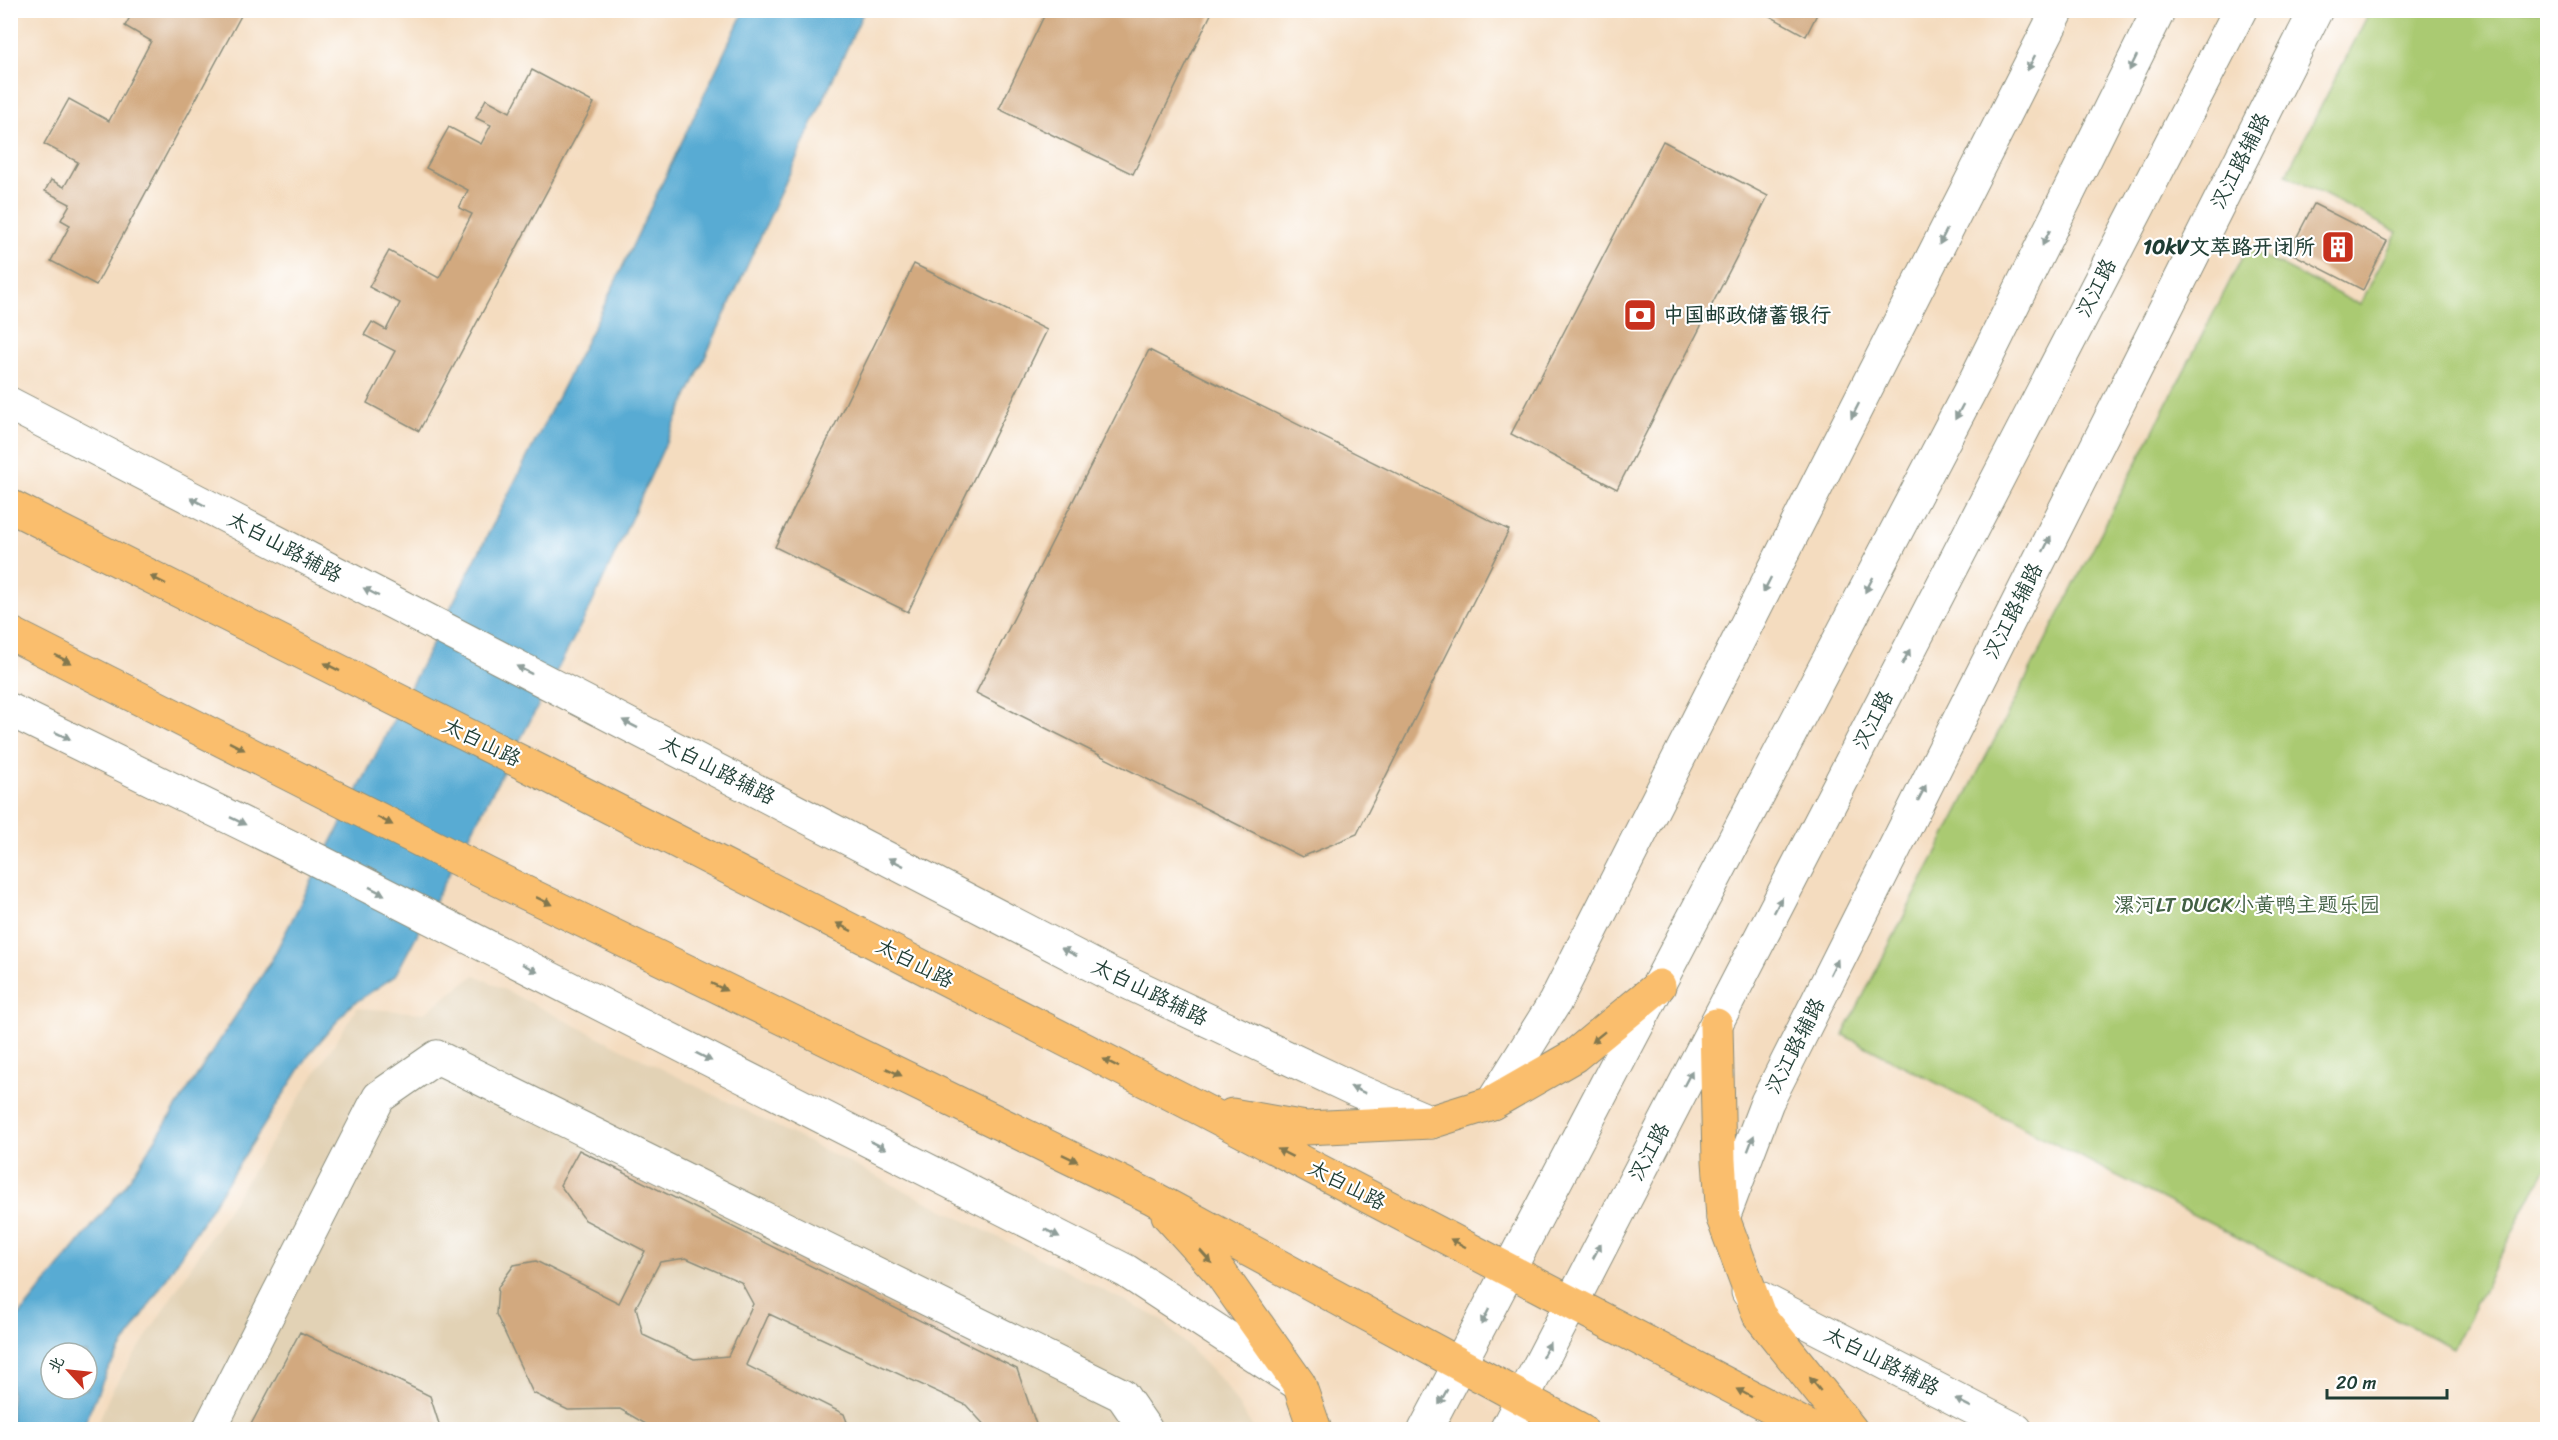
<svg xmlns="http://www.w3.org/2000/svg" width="2558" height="1440" font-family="Sriracha,'LXGW WenKai TC',sans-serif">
<rect width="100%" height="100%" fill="#fff"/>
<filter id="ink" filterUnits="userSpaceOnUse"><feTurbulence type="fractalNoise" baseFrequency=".0167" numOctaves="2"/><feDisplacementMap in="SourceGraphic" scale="12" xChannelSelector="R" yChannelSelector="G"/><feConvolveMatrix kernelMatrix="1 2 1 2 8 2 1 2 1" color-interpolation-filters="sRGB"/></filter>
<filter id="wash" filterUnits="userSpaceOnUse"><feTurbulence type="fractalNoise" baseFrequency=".008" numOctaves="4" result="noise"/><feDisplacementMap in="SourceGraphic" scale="24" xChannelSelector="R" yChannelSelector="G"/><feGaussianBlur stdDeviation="1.35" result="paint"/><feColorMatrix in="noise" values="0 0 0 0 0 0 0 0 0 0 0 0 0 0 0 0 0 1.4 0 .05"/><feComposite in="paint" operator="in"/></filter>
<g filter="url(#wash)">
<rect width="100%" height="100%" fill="#f4dcbf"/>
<!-- built -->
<path fill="#e2d2b5" d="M475,975L1161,1319L1224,1383L1254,1429L95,1430L112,1390L357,1008L424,1013Z"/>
<!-- green -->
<path fill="#aaca72" stroke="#648453" stroke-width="1.5" d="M2370,11H2547V1165L2453,1348L1843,1035L2247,248L2360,305L2397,232L2286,175Z"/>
<!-- water -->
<path fill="#58abd3" stroke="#3c7484" stroke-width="1.5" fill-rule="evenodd" d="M744,11H864L592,604L395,976L350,1006L310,1053L107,1371L82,1429L11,1430V1326L127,1183L270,963L600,314ZM51,1353H87V1389H51Z"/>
<g id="blocks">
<!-- building -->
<path fill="#d2a97f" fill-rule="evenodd" d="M134,10H244L96,285L51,261L70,225L61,220L70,204L45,191L51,180L64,187L78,162L44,144L69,99L109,121L151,41L125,26Z
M1047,10H1213L1133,174L999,109Z
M1759,10H1819L1806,36Z
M532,70L594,103L419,431L367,403L395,351L364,335L372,322L386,330L400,303L369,287L389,251L439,278L472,214L459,208L468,190L426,168L449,127L481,144L491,125L476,118L486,99L510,112Z
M1663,141L1768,196L1617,489L1511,434Z
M2314,204L2387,241L2363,290L2289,252Z
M914,264L1047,330L908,612L775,547Z
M1149,350L1509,530L1357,834L1302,857L976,693Z
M579,1150L1017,1369L1038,1430H989L966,1405L769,1314L746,1365L844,1414L850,1430H656L620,1409L568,1410L533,1393L496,1314L498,1287L514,1265L536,1261L619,1303L645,1251L585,1220L560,1185ZM686,1258L741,1282L753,1304L728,1356L694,1359L643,1335L636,1307L660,1262Z
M300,1332L430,1396L441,1430H248Z"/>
</g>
</g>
<g filter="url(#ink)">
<use href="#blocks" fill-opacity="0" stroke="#8a8c7a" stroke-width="1.5"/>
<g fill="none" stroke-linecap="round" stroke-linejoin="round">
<defs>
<path id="minor" d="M10,404L1108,973L1356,1090L1431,1122
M10,710L307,855L1126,1271L1297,1383
M1492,1103L1555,1002L2058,10
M1723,1218L1767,1102L2316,10
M1748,1292L2016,1430
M209,1430L379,1097L437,1057L1122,1395L1146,1430
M1425,1430L1975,381L2159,10
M1506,1430L2240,10"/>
<path id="major" d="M10,506L539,771L1201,1109L1814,1430
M10,633L491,876L1153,1198L1581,1430
M1716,1025L1719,1161L1723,1218L1759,1315L1851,1430
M1232,1115L1306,1128L1431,1122L1492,1103L1574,1056L1659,986
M1168,1215L1219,1271L1299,1384L1315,1430"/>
</defs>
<!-- minor casing -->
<use href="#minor" stroke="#8a8c7a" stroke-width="35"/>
<!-- major casing -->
<use href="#major" stroke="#8a8c7a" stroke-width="35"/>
<!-- minor -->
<use href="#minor" stroke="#fff" stroke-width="33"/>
<!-- major -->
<use href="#major" stroke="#fabe6d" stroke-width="33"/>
</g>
<!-- one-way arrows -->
<defs><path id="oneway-solid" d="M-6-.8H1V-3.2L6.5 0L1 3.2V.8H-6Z" transform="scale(1.5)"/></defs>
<g fill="#8f9e9a">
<use href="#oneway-solid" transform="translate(2031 63) rotate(117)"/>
<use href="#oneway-solid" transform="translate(2133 63) rotate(116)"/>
<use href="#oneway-solid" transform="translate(1943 237) rotate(117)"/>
<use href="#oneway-solid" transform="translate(2046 238) rotate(116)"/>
<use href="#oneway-solid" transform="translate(1855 411) rotate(117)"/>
<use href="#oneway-solid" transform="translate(1959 412) rotate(118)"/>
<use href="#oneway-solid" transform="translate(198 502) rotate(-152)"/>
<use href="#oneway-solid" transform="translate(2047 544) rotate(-63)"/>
<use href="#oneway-solid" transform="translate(1767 585) rotate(117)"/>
<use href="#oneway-solid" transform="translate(1869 585) rotate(118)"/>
<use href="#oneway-solid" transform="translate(371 592) rotate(-152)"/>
<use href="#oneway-solid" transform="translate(1906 657) rotate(-63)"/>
<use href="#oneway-solid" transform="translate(524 670) rotate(-153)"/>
<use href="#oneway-solid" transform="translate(630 724) rotate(-153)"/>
<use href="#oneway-solid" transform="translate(63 736) rotate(26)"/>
<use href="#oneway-solid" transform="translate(1922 793) rotate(-63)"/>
<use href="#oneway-solid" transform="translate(238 821) rotate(26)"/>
<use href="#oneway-solid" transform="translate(896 862) rotate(-153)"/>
<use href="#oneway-solid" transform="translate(377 891) rotate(27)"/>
<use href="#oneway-solid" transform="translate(1778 905) rotate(-63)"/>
<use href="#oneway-solid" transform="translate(1069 952) rotate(-153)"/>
<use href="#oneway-solid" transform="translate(1834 967) rotate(-63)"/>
<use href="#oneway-solid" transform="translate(530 968) rotate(27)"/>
<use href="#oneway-solid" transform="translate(704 1057) rotate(27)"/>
<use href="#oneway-solid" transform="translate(1688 1078) rotate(-62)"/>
<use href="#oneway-solid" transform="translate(1358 1090) rotate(-156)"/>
<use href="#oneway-solid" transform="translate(1751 1143) rotate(-69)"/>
<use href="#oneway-solid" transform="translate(878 1145) rotate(27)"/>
<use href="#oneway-solid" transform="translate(1052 1233) rotate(27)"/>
<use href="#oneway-solid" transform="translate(1597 1251) rotate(-62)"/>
<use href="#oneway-solid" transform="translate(1485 1317) rotate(117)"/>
<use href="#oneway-solid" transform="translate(1546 1350) rotate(-63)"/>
<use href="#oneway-solid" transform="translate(1443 1397) rotate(119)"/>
<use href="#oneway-solid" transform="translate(1963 1403) rotate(-153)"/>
</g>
<g fill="#82774e">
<use href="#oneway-solid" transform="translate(158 580) rotate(-153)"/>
<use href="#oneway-solid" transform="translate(63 659) rotate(27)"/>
<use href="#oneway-solid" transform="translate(332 667) rotate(-153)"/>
<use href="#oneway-solid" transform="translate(237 746) rotate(27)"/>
<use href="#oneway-solid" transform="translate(385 821) rotate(27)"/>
<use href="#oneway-solid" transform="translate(544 901) rotate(26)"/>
<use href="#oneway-solid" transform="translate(844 927) rotate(-153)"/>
<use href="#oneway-solid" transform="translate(719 987) rotate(26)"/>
<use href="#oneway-solid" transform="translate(1598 1037) rotate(141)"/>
<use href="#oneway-solid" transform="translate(1111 1063) rotate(-153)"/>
<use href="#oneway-solid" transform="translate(894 1072) rotate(26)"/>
<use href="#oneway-solid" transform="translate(1285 1153) rotate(-153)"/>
<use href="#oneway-solid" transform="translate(1070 1158) rotate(26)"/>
<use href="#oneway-solid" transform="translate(1458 1243) rotate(-152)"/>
<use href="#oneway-solid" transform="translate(1206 1257) rotate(48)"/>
<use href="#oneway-solid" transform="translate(1815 1384) rotate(-129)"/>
<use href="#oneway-solid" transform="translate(1744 1393) rotate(-152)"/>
</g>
</g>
<!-- icons -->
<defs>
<symbol id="building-square" viewBox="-11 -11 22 22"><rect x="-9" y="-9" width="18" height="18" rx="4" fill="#c8321e" stroke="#fff"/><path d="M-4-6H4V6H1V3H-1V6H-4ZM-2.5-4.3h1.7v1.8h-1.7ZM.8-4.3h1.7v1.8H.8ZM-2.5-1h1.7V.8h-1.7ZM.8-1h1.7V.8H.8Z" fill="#fff"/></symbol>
<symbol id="bank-square" viewBox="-11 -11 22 22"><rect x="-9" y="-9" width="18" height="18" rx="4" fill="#c8321e" stroke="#fff"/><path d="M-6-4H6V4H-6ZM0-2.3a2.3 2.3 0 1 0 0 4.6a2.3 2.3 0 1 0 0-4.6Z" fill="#fff"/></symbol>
</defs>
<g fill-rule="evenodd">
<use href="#building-square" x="2319" y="228" width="38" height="38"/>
<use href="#bank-square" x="1621" y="296" width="38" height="38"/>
</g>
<g text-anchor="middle" stroke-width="4.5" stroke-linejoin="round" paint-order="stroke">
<!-- street labels -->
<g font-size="21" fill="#1f3d34" stroke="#fff">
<text transform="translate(2240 161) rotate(-63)" y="7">汉江路辅路</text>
<text transform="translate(2096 288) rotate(-63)" y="7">汉江路</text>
<text transform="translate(285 547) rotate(28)" y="7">太白山路辅路</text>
<text transform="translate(2013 611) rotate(-63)" y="7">汉江路辅路</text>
<text transform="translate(1873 720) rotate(-63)" y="7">汉江路</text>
<text transform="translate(482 742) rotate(26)" y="7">太白山路</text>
<text transform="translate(718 770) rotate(27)" y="7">太白山路辅路</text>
<text transform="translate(915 963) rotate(27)" y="7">太白山路</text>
<text transform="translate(1150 992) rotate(26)" y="7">太白山路辅路</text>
<text transform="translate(1795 1046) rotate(-63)" y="7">汉江路辅路</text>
<text transform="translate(1649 1152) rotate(-62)" y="7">汉江路</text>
<text transform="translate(1347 1185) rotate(27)" y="7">太白山路</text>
<text transform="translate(1882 1361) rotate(27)" y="7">太白山路辅路</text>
</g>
<!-- poi labels -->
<g font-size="21" font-weight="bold" fill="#1f3d34" stroke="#fff" text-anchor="end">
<text x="2315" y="254">10kV文萃路开闭所</text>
<text x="1663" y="322" text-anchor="start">中国邮政储蓄银行</text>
</g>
<!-- park labels -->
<g font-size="21" fill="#426044" stroke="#fff">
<text x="2247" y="912">漯河LT DUCK小黄鸭主题乐园</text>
</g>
</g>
<!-- margin -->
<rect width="2558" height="1440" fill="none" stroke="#fff" stroke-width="36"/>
<!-- north arrow -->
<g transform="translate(69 1371) rotate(297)"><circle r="28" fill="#ffffff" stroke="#a5b1ae" stroke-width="1.5"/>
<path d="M0-4.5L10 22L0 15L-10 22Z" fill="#c8321e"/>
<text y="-9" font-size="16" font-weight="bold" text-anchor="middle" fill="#1f3d34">北</text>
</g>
<!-- scale -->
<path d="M2327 1389v9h120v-9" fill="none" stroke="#1f3d34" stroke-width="3"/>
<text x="2336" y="1389" font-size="18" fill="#1f3d34" stroke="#ffffff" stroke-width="4.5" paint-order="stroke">20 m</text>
</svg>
